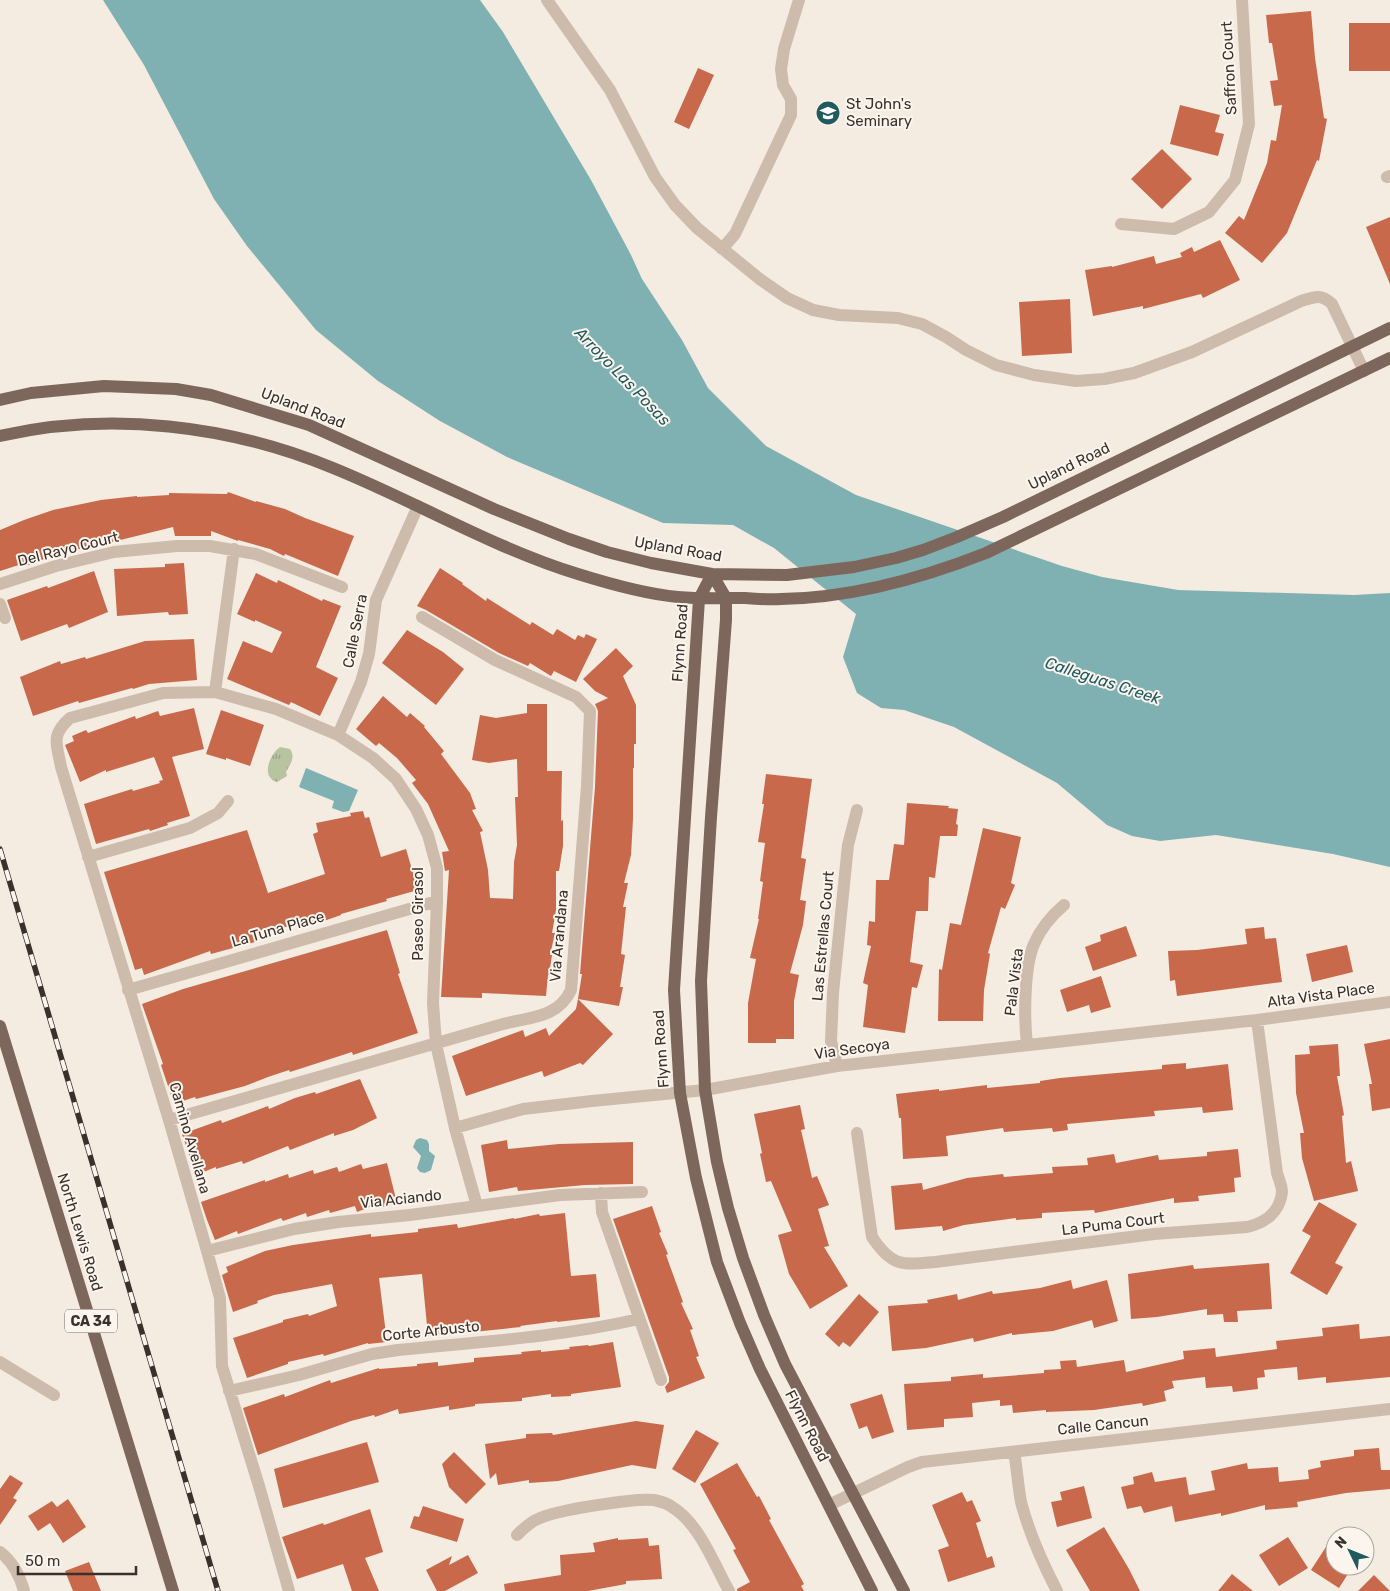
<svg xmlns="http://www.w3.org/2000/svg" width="1390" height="1591" font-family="Rubik,sans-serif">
<defs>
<pattern id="grass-tufts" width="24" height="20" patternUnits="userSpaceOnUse" patternTransform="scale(1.25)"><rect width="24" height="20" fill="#b8c4a0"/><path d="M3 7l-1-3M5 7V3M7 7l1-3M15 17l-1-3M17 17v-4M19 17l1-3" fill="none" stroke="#97a083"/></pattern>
</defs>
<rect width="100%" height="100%" fill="#f4ebe1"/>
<!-- grass -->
<path fill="url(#grass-tufts)" d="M280,747L290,749C296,757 290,765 286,772L287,776L277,782C260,777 270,754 280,747Z"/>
<!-- water -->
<path fill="#7fb0b2" d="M103,0H480L503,32L591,180L631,255L642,279L682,340L708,388L766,446L856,495L1062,566L1102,577L1178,590L1354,595L1390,593V867L1333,854L1216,835L1160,841L1132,836L1107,825L1057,783L954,727L904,710L881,708L857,693L843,657L856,614L774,548L733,525L663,523L507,457L440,421L378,381L316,330L247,246L214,199L144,65Z
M306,768L358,790L349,811L343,812L332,808L334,801L299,787Z
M420,1138L427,1140L429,1144V1151L435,1156L431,1170L425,1173L420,1172L417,1168L421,1156L413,1147L416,1140Z"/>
<!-- building -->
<path fill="#c8694b" d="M1311,11L1315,58L1324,118L1327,119L1319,161L1317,160L1287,233L1262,263L1225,233L1239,216L1244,220L1267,163L1271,140L1276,141L1282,105L1274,106L1270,81L1278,80L1272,43H1269L1266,15Z
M1349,23H1390V71H1349Z
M698,68L714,75L689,129L674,122Z
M1180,105L1220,115L1215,132L1224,134L1218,156L1170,144Z
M1162,149L1192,179L1162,209L1131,179Z
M1390,217V284L1366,227Z
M1220,240L1240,280L1203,298L1201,294L1143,309V306L1093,316L1085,270L1112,266V267L1154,256L1156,264L1182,257L1180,253L1192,247L1194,252Z
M1070,299L1072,353L1022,356L1019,302Z
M228,492L256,502V501L285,509L305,518L354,536L338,576L285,554L284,556L270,549L238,540V541L211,531V536H175L173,527L92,547L68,551V550L26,566L25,563L0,571V530L24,520L53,510L101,500L137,496V497L169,495V493L227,494Z
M184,563L188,614L169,615L168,612L117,616L114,569L165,567V564Z
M440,568L463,583L462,584L486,601L487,598L530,625L532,622L553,635L557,629L575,640L578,635L584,638L586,634L597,639L576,682L554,671L551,676L530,663L528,666L499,653L426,610L417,606Z
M94,571L108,612L69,628L67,624L21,641L7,600L47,586L48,588Z
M256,573L277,583L278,580L322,601L323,599L341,606L316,667L338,678L320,716L291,702L289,705L227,679L243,641L272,653L282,632L255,620V622L237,614Z
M407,630L443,652L464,669L436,705L382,663Z
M194,639L197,680L149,684L133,689L132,688L79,703L78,701L33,716L20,677L60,661L61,664L85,657L86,659L145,641Z
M616,648L633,666L623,676L636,705V744H634V768H633V819L631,855L624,883H628L623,907H626L621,954L625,955L620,987H623L619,1006L578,999L582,974H580L595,787L598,711L595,704L608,698L595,691L583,679Z
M383,696L407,717L410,713L425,726L424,727L444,751L441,754L470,793L476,809L472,810L483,831L480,832L488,870L490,898L513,899L514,862L517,845L515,797H518L517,759L489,763L472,760L480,715L496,718L527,713V704H547V771H562L561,821L563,820V846L559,871H556V910L552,933H555L550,955H552L549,975H548L546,996L482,993V998L441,997L449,870L445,871L442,852L449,851L428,804L412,783L416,780L397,758L379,743L376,746L356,729Z
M194,708L204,749L172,757L190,816L167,823L168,825L150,831L149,829L96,844L84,804L132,789L133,791L160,783L159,781L163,780L154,757L106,772V770L80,782L65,745L74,741L72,736L86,730L88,733L135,716L136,719L158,711L160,716Z
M221,710L264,725L250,766L226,758V760L206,754Z
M766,774L812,779L801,858L806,859L800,900L806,901L803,925L790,973L799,975L794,1001V1039H776V1043H748V1003L756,959L750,958L759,919H758L763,882L760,881L765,843L758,842L764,804H762Z
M907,803L949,806L948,808L958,809L956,824L958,825L957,836H940L935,878L929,877L928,911H916L910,962L923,965L917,988L912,987L905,1033L863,1027L868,985L863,983L871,946L867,945L869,921L875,922L876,880H889L894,844L904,845Z
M363,811L365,818L369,817L381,857L406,849L418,890L386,899L387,901L341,914V915L301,929L299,923L276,930V932L254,939L255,942L211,954L210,951L144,975L142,968L135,970L104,872L247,830L268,893L325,874L313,834L318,832L316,823L351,816L350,813Z
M983,828L1021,837L1011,883L1015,885L1005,909L1001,907L988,953L990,954L984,990L983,1021H938L939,969L942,970L950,923L961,925Z
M1126,926L1137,956L1093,971L1085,947L1101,941L1100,935Z
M1264,927L1265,939L1276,938L1282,982L1177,996L1175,980L1170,981L1168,951L1197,950L1247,944L1245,929Z
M387,930L400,973L398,974L418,1033L353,1055L352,1052L290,1072L289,1070L268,1077L245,1086L196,1099L195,1097L174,1104L161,1065L163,1064L142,1004L183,989Z
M1347,945L1353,972L1312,982L1306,954Z
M1101,976L1111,1007L1091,1013L1089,1005L1067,1012L1060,990Z
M578,999L613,1034L583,1065L580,1063L544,1077L542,1071L466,1096L452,1056L523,1030L525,1037L546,1028L549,1036L576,1009Z
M1390,1039V1108L1372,1111L1369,1084H1372L1364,1044Z
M1338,1044L1340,1076H1337L1344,1115L1342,1116L1346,1163L1351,1161L1358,1191L1314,1201L1302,1158L1300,1133H1304L1296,1093L1295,1055L1310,1054L1309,1046Z
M1186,1063V1069L1228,1064L1233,1110L1203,1113L1202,1107L1154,1111L1155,1116L1067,1124L1068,1130L1053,1132L1052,1128L1004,1132L1003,1128L946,1136L948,1156L903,1159L901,1118H899L896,1094L939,1089V1091L987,1085V1088L1040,1083V1081L1060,1078L1162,1069V1065Z
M360,1079L377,1118L353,1130L334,1136V1133L290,1150L288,1146L243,1164L242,1161L216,1169V1167L196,1175L182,1134L221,1120L222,1123L268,1106L269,1109L295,1098L315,1092L316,1094Z
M800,1105L805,1129L801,1130L812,1178L817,1176L829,1205L818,1209L829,1246L824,1247L848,1286L810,1309L789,1274L778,1235L792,1231L771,1181L766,1182L760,1154L762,1153L754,1114Z
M507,1140L508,1149L559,1144L633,1142V1184L585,1185L518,1191L517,1187L489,1192L481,1145Z
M1238,1149L1241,1177L1234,1178L1235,1192L1198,1196L1199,1201L1174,1203V1198L1095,1213L1094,1210L1042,1213V1218L1016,1220V1218L964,1225L943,1231L942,1226L895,1230L891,1186L922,1183L923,1190L967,1178L1003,1174L1004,1177L1053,1173L1052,1167L1088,1165L1087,1158L1114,1154L1116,1163L1158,1155L1159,1160L1207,1156V1152Z
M387,1163L397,1203L379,1208L378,1204L357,1212L355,1206L330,1213L329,1210L307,1217L306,1213L283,1221L281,1218L238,1234L237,1231L215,1240L207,1220L201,1202L265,1180V1182L288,1174L289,1178L313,1170L314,1174L337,1167L339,1172L361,1164L363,1169Z
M1319,1202L1357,1224L1335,1263L1343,1267L1327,1295L1290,1273L1311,1236L1302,1231Z
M652,1206L661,1232L659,1233L668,1254L666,1255L683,1302L681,1303L693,1329L690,1330L699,1356L696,1357L705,1378L667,1393L665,1387L669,1382V1377L613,1219Z
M565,1213L571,1276L596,1274L600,1317L557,1322V1321L520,1326L521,1327L463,1333V1331L428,1336L422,1274L379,1278L387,1342L368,1344V1343L324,1356L323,1354L288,1362V1364L247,1378L233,1338L283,1322V1320L308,1314L309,1316L337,1306L332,1284L274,1295L257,1301L258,1303L233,1312L222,1275L228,1272L226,1267L265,1251L293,1245L371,1234V1237L418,1232V1229L457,1224L458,1228L514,1218V1219L539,1214L540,1216Z
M1269,1263L1272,1309L1237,1311L1238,1322H1224L1223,1314L1207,1315V1309L1157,1317L1131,1319L1128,1274L1193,1265L1194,1269Z
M1071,1280L1073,1289L1107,1280L1118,1321L1094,1328L1092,1320L1053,1331L1012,1335V1333L974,1342L973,1338L926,1348L892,1351L888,1306L928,1303L927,1300L957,1294L958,1300L992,1291L993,1294L1040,1288Z
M859,1294L879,1312L850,1347L843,1342L839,1347L825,1334Z
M1359,1324L1360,1339L1390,1336V1377L1326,1383V1377L1298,1380L1297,1367L1264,1370L1265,1377L1257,1378L1258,1389L1233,1392L1232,1386L1206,1388L1205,1377L1172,1381L1174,1388L1164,1391L1166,1401L1143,1406L1142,1403L1094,1410L1046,1412V1410L1013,1413L1012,1405L1000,1406V1400L972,1403L973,1417L944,1419V1427L907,1430L904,1384L951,1381V1377L983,1374V1378L1044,1373V1370L1061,1369L1060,1361L1076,1360L1077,1367L1124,1360L1126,1372L1184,1359L1183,1351L1215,1348L1216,1357L1277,1349L1276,1341L1323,1336L1322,1328Z
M613,1342L621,1387L571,1394V1396L551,1397V1394L522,1398V1401L475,1404V1406L449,1410V1406L399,1414L398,1409L375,1417L374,1415L351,1421L258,1455L243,1408L284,1394L285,1397L330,1380L331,1383L379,1368V1369L417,1366V1364L438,1362V1366L474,1362V1358L522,1354L521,1352L541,1350V1352L570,1349L569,1347L588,1345L589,1346Z
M882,1394L894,1432L872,1439L867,1426L859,1429L850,1404Z
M636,1421L664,1425L656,1469L632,1465L558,1481L529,1483V1480L498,1485L496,1473L490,1479L485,1444L526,1438V1434L552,1433L553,1435Z
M696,1430L719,1443L695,1483L672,1469Z
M367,1442L379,1482L283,1508L274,1469Z
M1379,1448L1381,1470H1390V1489L1346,1493L1297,1502L1298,1507L1265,1510V1505L1221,1516V1513L1175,1522L1172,1506L1144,1513L1141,1506L1127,1509L1121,1487L1134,1484L1133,1477L1152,1472L1155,1482L1186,1477L1189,1495L1215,1490L1211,1471L1247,1463L1248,1469L1278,1467L1279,1482L1309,1479L1308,1470L1321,1467L1320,1461L1354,1456V1450Z
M454,1452L486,1484L466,1504L449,1487L442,1464Z
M737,1463L757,1497L759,1496L771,1519L769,1520L804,1584L801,1586L804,1591H737V1589L750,1582L733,1550L736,1549L700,1484Z
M10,1475L23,1483L13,1498L17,1500L0,1525V1489Z
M1084,1486L1092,1518L1057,1527L1051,1502L1062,1500L1060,1492Z
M962,1492L967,1502L972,1500L981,1521L976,1523L987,1558L992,1556L995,1567L948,1582L938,1550L949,1546L932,1505Z
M68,1499L86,1527L63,1543L50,1523L38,1531L28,1516L52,1501L57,1507Z
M423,1506L464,1519L457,1542L410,1528L414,1516L419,1517Z
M370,1509L383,1552L365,1558L379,1591H352L343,1564L297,1579L282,1537L323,1523L324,1525Z
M1104,1527L1129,1569L1140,1591H1090L1066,1550Z
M1335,1533V1566H1353L1339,1588L1311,1570Z
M1288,1537L1308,1568L1279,1586L1259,1555Z
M618,1538V1540L648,1538L649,1546L659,1545L662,1579L626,1581V1584L588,1591H505L504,1584L561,1575L560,1555L595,1552L593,1543Z
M468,1555L478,1573L445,1591H437L426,1570L452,1556L449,1565Z
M89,1562L101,1591H73L65,1571Z
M1232,1574L1253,1591H1218Z
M1374,1575L1390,1591H1358Z"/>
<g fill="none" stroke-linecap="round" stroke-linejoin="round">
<!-- minor -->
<path stroke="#cdbbac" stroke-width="12" d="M547,0L610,90L655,177L675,205L697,228L761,280L787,298L813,310L839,315L898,318L922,324L946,337L966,350L996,365L1034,375L1076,381L1104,379L1134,373L1192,352L1301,301C1314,297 1321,293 1332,304L1364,371
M1387,177L1390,176
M1121,224L1174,229L1209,212L1235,180L1249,124L1242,0
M722,249L735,234L791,115V99L783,85L781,69L784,49L799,0
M0,584L56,566L114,552L177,546H210L256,554L342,587
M0,604L5,618
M215,692L234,549
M338,735L361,682L369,654L376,600L418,506
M88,857L190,828L218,813L228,801
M128,990L437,901
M1027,1044C1024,1019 1024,967 1034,944C1041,928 1051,916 1064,905
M837,1066L831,1041L833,993L848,845L857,810
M169,1120L503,1024C530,1017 558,1018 571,990L587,786L590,711L576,697L495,660L422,617
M455,1128L523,1109L592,1101L705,1090L837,1066L1257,1020L1390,1002
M857,1133L872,1237C892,1267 902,1265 935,1262L1154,1234L1247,1227C1265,1223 1280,1212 1282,1192C1282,1186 1279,1179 1277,1173L1257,1020
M601,1193L602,1212L661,1380
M207,1251L294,1229L338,1222L410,1215L560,1195L642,1192
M0,1362L54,1395
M229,1391L299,1375L372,1354L398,1350C479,1342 560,1337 639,1319
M1014,1452C1017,1468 1018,1486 1021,1502C1029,1533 1042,1562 1057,1591
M829,1505L908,1467L922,1462L1390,1409
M517,1535C523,1529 530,1522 538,1519C555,1510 635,1498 654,1500C659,1501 668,1504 672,1507C699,1523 714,1564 729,1591
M0,1552C13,1562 20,1576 24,1591
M289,1591L259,1486L222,1366L220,1298L207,1251L169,1120L61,767C57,744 50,736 70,718L163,693L215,692L276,709L338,735L373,758L396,779L416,809L428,835L437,868V901L433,1003L436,1044L455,1128L477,1206"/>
<!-- major -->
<path stroke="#7d675c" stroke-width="12" d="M0,400L31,393L104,386L176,389L211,395L309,425L494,509L569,539L607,552L651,563L712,574L787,575L854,567L896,558L923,550L957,537L1003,517L1390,328
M0,436C110,411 229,425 333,468C415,501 493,548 578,574C610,584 645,594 678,597C701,599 723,598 745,598C757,599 769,600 781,599C852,598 920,579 986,553L1390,358
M712,574L726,598V620L711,817L701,981L705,1090L717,1162L728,1208L743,1258L764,1315L785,1364L904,1591
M712,574L699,599L674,990L680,1093L696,1178L717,1262L740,1323L760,1369L872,1591
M0,1026L173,1591"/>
<defs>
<path id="rail" d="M0,849L218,1591"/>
</defs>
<!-- rail casing -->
<use href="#rail" stroke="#3b302b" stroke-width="5.5"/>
<!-- rail -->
<use href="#rail" stroke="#fbf5ee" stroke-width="4" stroke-dasharray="11" stroke-linecap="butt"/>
</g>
<!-- icons -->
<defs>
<symbol id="university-disc" viewBox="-11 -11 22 22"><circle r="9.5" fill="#1f5a5e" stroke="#fbf5ee"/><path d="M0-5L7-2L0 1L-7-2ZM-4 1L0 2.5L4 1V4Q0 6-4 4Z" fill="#fff"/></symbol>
</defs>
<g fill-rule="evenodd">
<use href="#university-disc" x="814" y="99" width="28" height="28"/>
</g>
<g text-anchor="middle" stroke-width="4" stroke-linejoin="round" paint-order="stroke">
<!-- shield labels -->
<rect fill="#fbf5ee" stroke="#756b66" stroke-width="1" x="65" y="1309.5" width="52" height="23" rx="4"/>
<g font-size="14" font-weight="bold" fill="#3b302b">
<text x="91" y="1326">CA 34</text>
</g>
<!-- street labels -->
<g font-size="15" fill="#3b302b" stroke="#fbf5ee">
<text transform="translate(1229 68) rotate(-93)" y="5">Saffron Court</text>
<text transform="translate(303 408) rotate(21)" y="5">Upland Road</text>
<text transform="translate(1069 466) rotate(-26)" y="5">Upland Road</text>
<text transform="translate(68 549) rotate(-14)" y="5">Del Rayo Court</text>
<text transform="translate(678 549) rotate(10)" y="5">Upland Road</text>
<text transform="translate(355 631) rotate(-79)" y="5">Calle Serra</text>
<text transform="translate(680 643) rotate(-86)" y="5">Flynn Road</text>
<text transform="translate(418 914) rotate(-90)" y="5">Paseo Girasol</text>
<text transform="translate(278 929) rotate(-16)" y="5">La Tuna Place</text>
<text transform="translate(559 936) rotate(-85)" y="5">Via Arandana</text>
<text transform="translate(823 936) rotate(-85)" y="5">Las Estrellas Court</text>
<text transform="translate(1014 982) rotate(-83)" y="5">Pala Vista</text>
<text transform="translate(1321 995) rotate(-8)" y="5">Alta Vista Place</text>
<text transform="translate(661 1049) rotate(-94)" y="5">Flynn Road</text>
<text transform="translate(852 1049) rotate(-8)" y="5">Via Secoya</text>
<text transform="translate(190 1138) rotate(74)" y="5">Camino Avellana</text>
<text transform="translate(401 1199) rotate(-6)" y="5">Via Aciando</text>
<text transform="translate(1113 1224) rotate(-7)" y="5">La Puma Court</text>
<text transform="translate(80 1232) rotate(73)" y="5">North Lewis Road</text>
<text transform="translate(431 1331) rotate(-6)" y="5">Corte Arbusto</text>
<text transform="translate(1103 1425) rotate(-6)" y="5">Calle Cancun</text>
<text transform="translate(807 1426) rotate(63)" y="5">Flynn Road</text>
</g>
<!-- poi labels -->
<g font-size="15" fill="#3b302b" stroke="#fbf5ee" text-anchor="start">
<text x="846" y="109">St John's<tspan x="846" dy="17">Seminary</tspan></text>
</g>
<!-- water labels -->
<g font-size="16" font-style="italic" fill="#1f5a5e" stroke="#fbf5ee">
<text transform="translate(623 376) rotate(46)" y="6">Arroyo Las Posas</text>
<text transform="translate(1103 680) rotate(18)" y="6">Calleguas Creek</text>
</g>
</g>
<!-- north arrow -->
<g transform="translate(1350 1551) rotate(313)"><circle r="24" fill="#fbf5ee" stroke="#aea6a0"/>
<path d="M0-4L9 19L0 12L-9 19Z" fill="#1f5a5e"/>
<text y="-8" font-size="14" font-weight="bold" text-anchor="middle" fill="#3b302b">N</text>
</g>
<!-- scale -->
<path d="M18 1566v8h118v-8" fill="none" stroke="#3b302b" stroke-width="2.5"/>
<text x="25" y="1566" font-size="15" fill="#3b302b" stroke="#fbf5ee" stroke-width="4" paint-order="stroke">50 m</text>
</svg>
